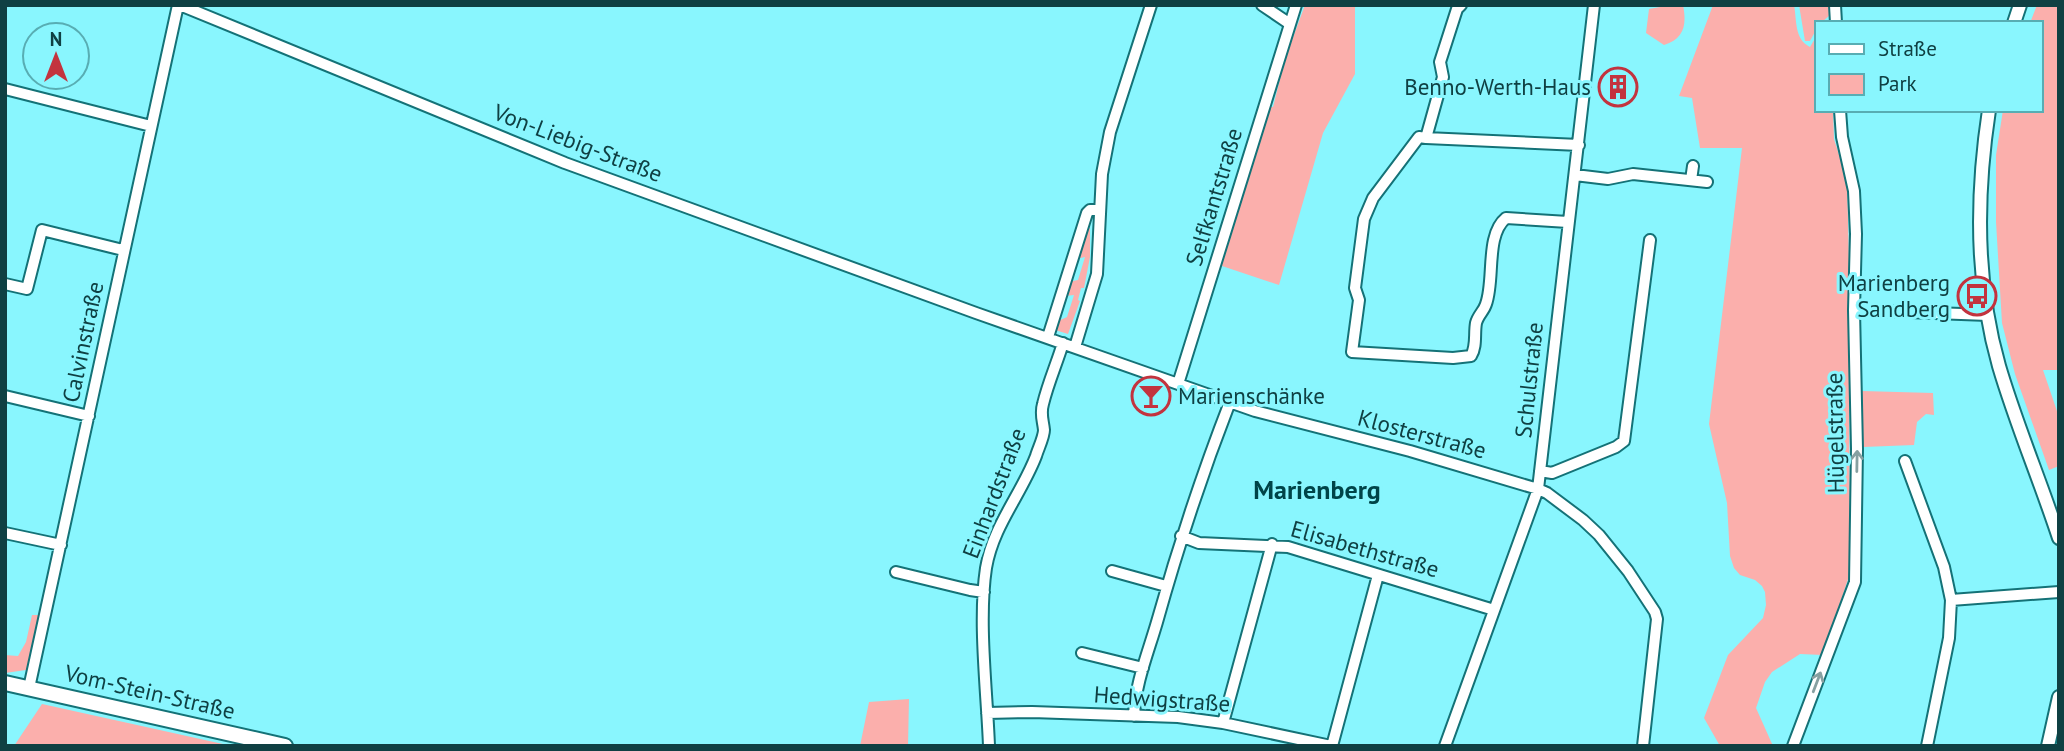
<svg xmlns="http://www.w3.org/2000/svg" width="2064" height="751" font-family="'PT Sans',sans-serif">
<rect width="100%" height="100%" fill="#89f6fe"/>
<!-- green -->
<path fill="#fbafac" d="M1305,5H1355V74L1323,133L1279,285L1219,265L1268,106L1273,107L1285,59Z
M1671,5H1683C1687,25 1684,39 1664,45L1646,33L1649,9Z
M1713,5H1794C1797,20 1794,39 1810,47L1817,35V110H1833L1834,139L1847,180L1852,378L1849,384L1850,573L1823,655L1800,654L1772,672L1765,682L1756,708L1773,746H1720L1704,718L1728,655L1763,618L1766,605L1765,592L1762,586L1755,580L1740,575L1734,568L1730,556L1727,503L1709,424L1742,148H1700L1692,98L1679,96Z
M1799,5H1829L1830,15L1821,23H1817V28L1810,41H1805Z
M2037,5H2059V370H2043L2059,417V466L2049,470L2015,374L2002,323L1996,222V155L2003,110H2041V23H2030Z
M1090,228V257L1084,288H1081L1078,300L1080,301L1068,334L1055,330L1056,322L1067,317L1074,295L1065,296L1068,282L1078,280L1085,257L1076,259L1085,231Z
M1862,391L1933,393L1934,415L1926,414L1917,422L1914,445L1863,447Z
M32,615H41L31,664L26,670L5,673V655L18,656L26,642Z
M909,699L908,746H860L869,702Z
M42,704L232,746H14Z"/>
<g fill="none" stroke-linecap="round" stroke-linejoin="round">
<defs>
<path id="minor" d="M180,5L565,163L976,313L1255,411L1410,451L1538,489L1547,493L1583,520L1599,535L1628,571L1655,612L1657,619L1643,746
M1262,5L1290,24
M1461,5L1457,9L1440,62L1443,77L1426,138L1419,137L1373,198L1364,219L1355,288L1359,300L1352,352L1453,358L1471,356C1477,346 1474,334 1476,323C1478,315 1484,311 1486,304C1495,280 1485,235 1506,218L1568,222
M1835,5L1836,23
M5,89L151,126
M1426,138L1579,145
M1575,175L1608,179L1633,174L1707,182
M1691,180L1693,166
M5,284L27,289L42,230L123,250
M1854,310L1988,315
M1048,337L1087,213L1090,210H1100
M1075,347L1097,274L1102,174L1110,132L1151,5
M1178,384L1296,5
M5,396L89,416
M1905,461L1944,567L1951,600L1949,638L1927,746
M1540,471L1552,473L1616,447L1624,441L1650,240
M5,533L61,545
M1181,536L1199,543L1288,547L1494,610
M1112,571L1166,586
M896,572L970,590L984,592
M1951,600L2059,592
M1082,653L1143,668
M29,688L178,5
M987,713L1032,712L1178,717L1223,723L1331,746
M1134,716C1135,684 1148,653 1157,622C1178,547 1202,474 1230,402
M1223,723L1272,544
M989,746C987,692 978,621 986,568C993,526 1021,495 1036,456C1038,449 1044,437 1044,430C1043,420 1040,414 1043,404C1048,383 1057,363 1063,343
M1332,746L1378,575
M1445,746L1538,489L1594,5
M1793,746L1855,582L1857,449L1854,310L1856,234L1854,191L1842,137L1840,110"/>
<path id="tertiary" d="M2014,23L2020,5
M1989,110C1976,195 1975,282 1999,366C2016,424 2040,480 2059,538
M2048,746L2059,697"/>
<path id="secondary" d="M5,683L285,746"/>
</defs>
<!-- minor casing -->
<use href="#minor" stroke="#147277" stroke-width="14"/>
<!-- tertiary casing -->
<use href="#tertiary" stroke="#147277" stroke-width="16"/>
<!-- secondary casing -->
<use href="#secondary" stroke="#147277" stroke-width="18"/>
<!-- minor -->
<use href="#minor" stroke="#fff" stroke-width="10"/>
<!-- tertiary -->
<use href="#tertiary" stroke="#fff" stroke-width="12"/>
<!-- secondary -->
<use href="#secondary" stroke="#fff" stroke-width="14"/>
</g>
<!-- one-way arrows -->
<defs><path id="oneway-shaft" d="M-6 0H5M1.5-3L5.5 0L1.5 3" fill="none" stroke-width="1.6" stroke-linecap="round" stroke-linejoin="round" transform="scale(1.75)"/></defs>
<g stroke="#87a0a1">
<use href="#oneway-shaft" transform="translate(1857 461) rotate(-89)"/>
<use href="#oneway-shaft" transform="translate(1817 682) rotate(-69)"/>
</g>
<!-- icons -->
<defs>
<symbol id="building-ring" viewBox="-11 -11 22 22"><circle r="9.5" fill="#89f6fe" stroke="#c3333e" stroke-width="1.5"/><path d="M-4-6H4V6H1V3H-1V6H-4ZM-2.5-4.3h1.7v1.8h-1.7ZM.8-4.3h1.7v1.8H.8ZM-2.5-1h1.7V.8h-1.7ZM.8-1h1.7V.8H.8Z" fill="#c3333e"/></symbol>
<symbol id="bus-ring" viewBox="-11 -11 22 22"><circle r="9.5" fill="#89f6fe" stroke="#c3333e" stroke-width="1.5"/><path d="M-5-6H5V4H4V6H2V4H-2V6H-4V4H-5ZM-3.5-4V0h7V-4ZM-3.5 1.2v1.5H-2V1.2ZM2 1.2v1.5H3.5V1.2Z" fill="#c3333e"/></symbol>
<symbol id="bar-ring" viewBox="-11 -11 22 22"><circle r="9.5" fill="#89f6fe" stroke="#c3333e" stroke-width="1.5"/><path d="M-6-5H6L.8 .8V4.5H3.5V6h-7V4.5H-.8V.8Z" fill="#c3333e"/></symbol>
</defs>
<g fill-rule="evenodd">
<use href="#building-ring" x="1596" y="65" width="44" height="44"/>
<use href="#bus-ring" x="1955" y="274" width="44" height="44"/>
<use href="#bar-ring" x="1129" y="374" width="44" height="44"/>
</g>
<g text-anchor="middle" stroke-width="6" stroke-linejoin="round" paint-order="stroke">
<!-- poi labels -->
<g font-size="23" fill="#0f4043" stroke="#89f6fe" text-anchor="end">
<text x="1591" y="95">Benno-Werth-Haus</text>
<text x="1950" y="291">Marienberg<tspan x="1950" dy="26">Sandberg</tspan></text>
<text x="1178" y="404" text-anchor="start">Marienschänke</text>
</g>
<!-- street labels -->
<g font-size="23" fill="#0f4043" stroke="#89f6fe">
<text transform="translate(578 143) rotate(21)" y="8">Von-Liebig-Straße</text>
<text transform="translate(1214 197) rotate(-73)" y="8">Selfkantstraße</text>
<text transform="translate(83 342) rotate(-78)" y="8">Calvinstraße</text>
<text transform="translate(1529 380) rotate(-84)" y="8">Schulstraße</text>
<text transform="translate(1835 433) rotate(-91)" y="8">Hügelstraße</text>
<text transform="translate(1422 434) rotate(15)" y="8">Klosterstraße</text>
<text transform="translate(994 493) rotate(-69)" y="8">Einhardstraße</text>
<text transform="translate(1365 549) rotate(16)" y="8">Elisabethstraße</text>
<text transform="translate(150 692) rotate(13)" y="8">Vom-Stein-Straße</text>
<text transform="translate(1162 699) rotate(4)" y="8">Hedwigstraße</text>
</g>
<!-- quarter labels -->
<g font-size="26" font-weight="bold" fill="#004448" stroke="#89f6fe">
<text x="1317" y="499">Marienberg</text>
</g>
</g>
<!-- border -->
<rect width="2064" height="751" fill="none" stroke="#0f4043" stroke-width="14"/>
<!-- legend -->
<rect x="1815" y="21" width="228" height="91" fill="#89f6fe" stroke="#58adb3" stroke-width="2"/>
<rect x="1829" y="44" width="35" height="10" fill="#ffffff" stroke="#58adb3" stroke-width="2"/>
<text x="1878" y="56" font-size="21" fill="#0f4043">Straße</text>
<rect x="1829" y="74" width="35" height="21" fill="#fbafac" stroke="#58adb3" stroke-width="2"/>
<text x="1878" y="91" font-size="21" fill="#0f4043">Park</text>
<!-- north arrow -->
<g transform="translate(56 56)"><circle r="33" fill="#89f6fe" stroke="#58adb3" stroke-width="2"/>
<path d="M0-5L12 26L0 18L-12 26Z" fill="#c3333e"/>
<text y="-10" font-size="19" font-weight="bold" text-anchor="middle" fill="#0f4043">N</text>
</g>
</svg>
